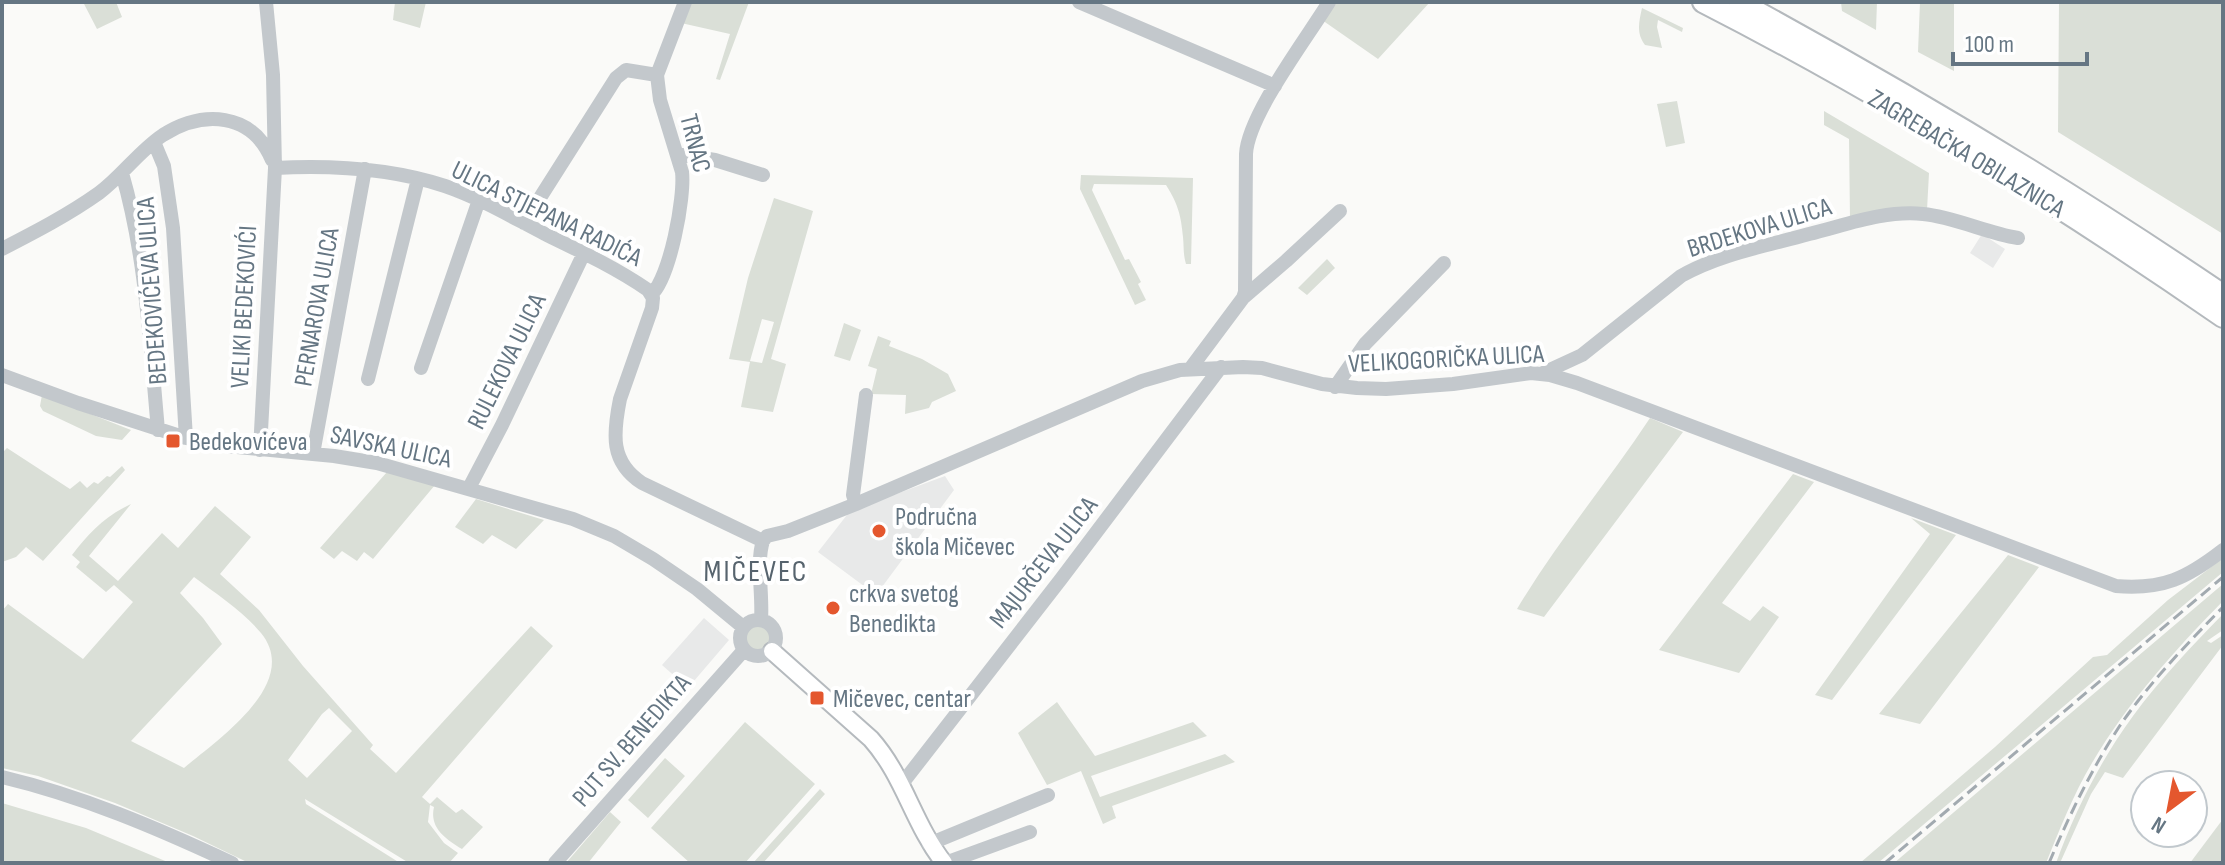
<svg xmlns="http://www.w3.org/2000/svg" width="2225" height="865" font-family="'Sofia Sans Condensed',sans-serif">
<rect width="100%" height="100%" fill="#fafaf8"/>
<!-- built -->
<path fill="#e8e9e9" d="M1982,234L2005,249L1993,268L1970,253Z
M945,476L954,490L876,595L818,552L850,511Z
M704,618L729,640L688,688L662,665Z"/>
<!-- green -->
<path fill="#dadfd7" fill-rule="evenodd" d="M83,2H116L122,17L97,29Z
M395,2H426L420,28L393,20Z
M690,2H749L720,80L716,79L730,34L681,23Z
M1333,2H1430L1378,59L1322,20Z
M1841,2H1877L1876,30L1842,11Z
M1920,2H1954V71L1918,52Z
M2059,2H2223V234L2058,132Z
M1642,8L1683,28L1682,32L1658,20L1657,27L1662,48L1645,45C1636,33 1639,22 1642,8Z
M1677,101L1685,143L1666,147L1657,104Z
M1824,111L1929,173L1927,210L1850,219L1849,139L1824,125Z
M1081,175L1193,178L1191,264H1186C1183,254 1184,247 1183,237C1181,215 1178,204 1166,185L1094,184L1092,190L1125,260L1129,259L1141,282L1138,284L1146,300L1135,305L1080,189Z
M774,198L813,211L771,359L786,364L773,412L741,407L750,362L729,359L748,278ZM762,319L774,322L762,363L750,361Z
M1327,259L1335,268L1307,295L1298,288Z
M844,323L861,330L850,361L834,356Z
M878,336L891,341L889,346L922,359L948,374L956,391L932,402L929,408L905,414L906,395L871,394L877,369L868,366Z
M42,395L131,430L122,440L96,436L43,411L40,406Z
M1650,418L1683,432L1544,617L1517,609C1557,542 1607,483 1650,418Z
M7,448L70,489L80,481L87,488L94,482L98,484L107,476L110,477L122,466L125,470L43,561L26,547L16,557L2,562V450L4,451Z
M387,472L435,485L373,559L364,552L357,561L342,551L334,559L320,548Z
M1793,474L1814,482L1722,603L1750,621L1763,606L1779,617L1739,673L1659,650Z
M476,499L544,520L516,549L492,535L483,544L455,527Z
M131,504L89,556L118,581L162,533L178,548L215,506L251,537L220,574L259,610L303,666L373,745L370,749L396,773L531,626L553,646L422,797L430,804L437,797L456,813L462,809L483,827L462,849C446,839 429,828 434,807L430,805L428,822L444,843L458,853L449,863H409L305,799L306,804L400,863H249L193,836L115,803L38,776L2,768V611L8,604L83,659L133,602L114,585L106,592L76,567L80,562L72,555C89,533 105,516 131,504ZM194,577C216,594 243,611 261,633C302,683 217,740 184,768L131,741L222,644L203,618L180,593ZM329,708L352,731L307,778L288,760L322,714Z
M1911,518L1956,535L1832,700L1815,695L1930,534Z
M2008,555L2039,567L1920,724L1879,714Z
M2223,558V572L1878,863H1860L1995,747L2093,657L2107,655L2168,600Z
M2223,584V601C2174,651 2128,702 2092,763C2073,795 2060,829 2046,863H1894Z
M2223,614V630L2207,641L2211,643L2223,635V645L2123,778L2105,772L2091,794L2060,863H2056C2075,811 2100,761 2133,716C2160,679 2192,646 2223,614Z
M745 637a13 13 0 1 1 26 0a13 13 0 1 1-26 0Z
M1057,702L1095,756L1193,722L1207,736L1091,776L1100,797L1225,754L1235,762L1112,806L1116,818L1103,824L1081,771L1047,785L1018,733Z
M745,722L815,784L745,863H690L651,828Z
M665,758L685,776L648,818L628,800Z
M820,789L825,794L763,863H753Z
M2,803L86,828L170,863H2Z
M610,812L621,822L588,863H566Z
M2223,819V863H2190Z"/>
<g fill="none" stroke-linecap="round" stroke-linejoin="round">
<defs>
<path id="major" d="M772,651L871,739C904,776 913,823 944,863"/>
<path id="highway" d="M1703,2C1883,94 2057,202 2223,317
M1739,2C1905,92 2067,189 2223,295"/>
</defs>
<!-- major casing -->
<use href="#major" stroke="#b5babe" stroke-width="20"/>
<!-- highway casing -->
<use href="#highway" stroke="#b4b9bd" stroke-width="24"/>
<!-- minor -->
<path stroke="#c3c8cc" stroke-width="14" d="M1079,2L1275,86
M154,142L164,166L173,228L186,438
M677,154L715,160L763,175
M275,168C332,165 390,168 445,186C480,198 512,217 545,234C580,251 616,268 648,290L653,298L652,308L620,399C613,434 610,462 642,483L763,541
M122,173C146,256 150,344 158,430
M524,223L616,78L626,70L657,75
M2,249C35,232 68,215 99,193C122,176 139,151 163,135C203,110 252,112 272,160
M651,295C670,278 685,197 682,172L660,100L657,75L685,2
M1243,298L1286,261L1340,211
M421,368L479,200
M1190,369L1243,298L1245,292L1246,154C1248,115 1307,38 1329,2
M1543,373L1582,355L1681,276C1720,254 1766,246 1809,234C1846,225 1884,210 1923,214C1955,217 1986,233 2018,238
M2,375L78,403L186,438L226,446L334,456L377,463L573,519L614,536L653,559L697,589L743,627
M368,379L418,179
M1335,387L1365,344L1444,263
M260,450L275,168L273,75L266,2
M313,454L365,169
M469,488L502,425L584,253
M856,504L853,495L866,395
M763,541L767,536L788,531L856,504L1142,381L1180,370L1243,367L1262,368L1322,384L1357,388L1386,389L1453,384L1531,373L1550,375L1577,383L2116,586C2163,590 2187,578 2223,550
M740 638a18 18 0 1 1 36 0a18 18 0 1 1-36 0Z
M761,620C763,596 756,562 763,541
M2,777C82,796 157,828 232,863
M901,785L1061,579L1221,367
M929,844L1048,795
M555,863L744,650
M945,863L1030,832"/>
<!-- major -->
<use href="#major" stroke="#fff" stroke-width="16"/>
<!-- highway -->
<use href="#highway" stroke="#fff" stroke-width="20"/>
<!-- rail -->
<path stroke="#a2aab0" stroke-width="3" stroke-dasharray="12 6" stroke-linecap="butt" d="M1885,863L2223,577
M2049,863C2069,816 2091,770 2119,727C2149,683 2186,645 2223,607"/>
</g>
<!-- markers -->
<g fill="#e4572e" stroke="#fff" stroke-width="3">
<rect x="165" y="433" width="16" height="16" rx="4"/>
<circle cx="879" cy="531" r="8"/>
<circle cx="833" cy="608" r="8"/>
<rect x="809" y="690" width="16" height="16" rx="4"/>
</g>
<g text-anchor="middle" stroke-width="8" stroke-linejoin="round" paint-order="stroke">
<!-- street labels -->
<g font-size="26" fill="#657683" stroke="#fff">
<text transform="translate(696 143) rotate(76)" y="9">TRNAC</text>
<text transform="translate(1967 153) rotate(31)" y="9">ZAGREBAČKA OBILAZNICA</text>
<text transform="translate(547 213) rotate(26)" y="9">ULICA STJEPANA RADIĆA</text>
<text transform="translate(1759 227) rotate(-17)" y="9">BRDEKOVA ULICA</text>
<text transform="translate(151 291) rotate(-94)" y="9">BEDEKOVIĆEVA ULICA</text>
<text transform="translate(243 307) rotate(-87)" y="9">VELIKI BEDEKOVIĆI</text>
<text transform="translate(316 307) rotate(-80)" y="9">PERNAROVA ULICA</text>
<text transform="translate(1446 358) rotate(-3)" y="9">VELIKOGORIČKA ULICA</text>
<text transform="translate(506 361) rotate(-64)" y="9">RULEKOVA ULICA</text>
<text transform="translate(391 446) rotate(12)" y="9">SAVSKA ULICA</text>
<text transform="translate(1043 562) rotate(-52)" y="9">MAJURČEVA ULICA</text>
<text transform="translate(631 740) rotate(-49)" y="9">PUT SV. BENEDIKTA</text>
</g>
<!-- poi labels -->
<g font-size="26" fill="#657683" stroke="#fff" text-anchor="start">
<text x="189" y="450">Bedekovićeva</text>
<text x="895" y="525">Područna<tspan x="895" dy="30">škola Mičevec</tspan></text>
<text x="849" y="602">crkva svetog<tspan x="849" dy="30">Benedikta</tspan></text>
<text x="833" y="707">Mičevec, centar</text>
</g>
<!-- quarter labels -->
<g font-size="30" letter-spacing="2" fill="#57646e" stroke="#fff">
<text x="756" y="581">MIČEVEC</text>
</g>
</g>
<!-- border -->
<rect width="2225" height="865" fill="none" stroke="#657683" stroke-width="8"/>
<!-- north arrow -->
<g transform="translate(2169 809) rotate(212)"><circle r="38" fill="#ffffff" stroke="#c1c8cd" stroke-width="2"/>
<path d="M0-6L14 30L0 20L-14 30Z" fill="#e4572e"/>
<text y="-12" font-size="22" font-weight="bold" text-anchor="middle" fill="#657683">N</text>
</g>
<!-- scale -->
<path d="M1953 52v12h134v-12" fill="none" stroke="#657683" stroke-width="4"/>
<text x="1965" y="52" font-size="24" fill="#657683" stroke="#ffffff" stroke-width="6" paint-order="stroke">100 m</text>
</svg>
